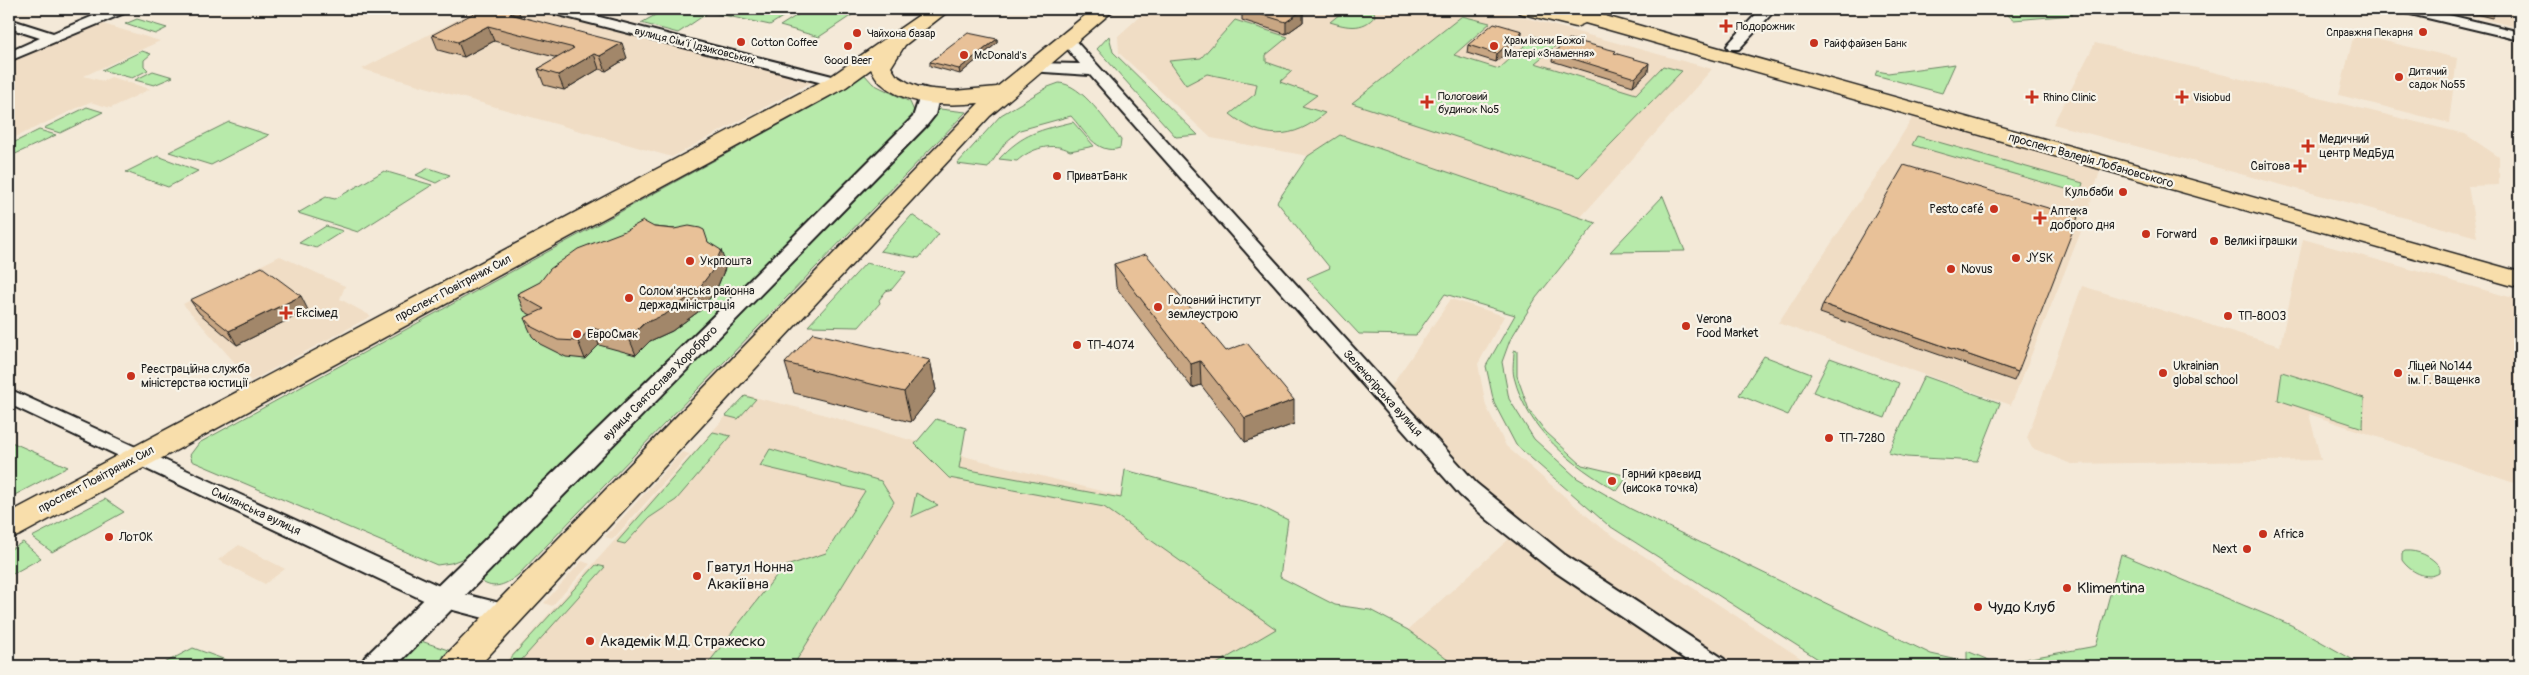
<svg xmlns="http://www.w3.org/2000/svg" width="2529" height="675" font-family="Pangolin,sans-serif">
<rect width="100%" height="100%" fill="#f4e9d8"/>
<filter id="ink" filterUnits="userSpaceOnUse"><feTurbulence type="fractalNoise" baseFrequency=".02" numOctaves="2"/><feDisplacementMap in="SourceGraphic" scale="10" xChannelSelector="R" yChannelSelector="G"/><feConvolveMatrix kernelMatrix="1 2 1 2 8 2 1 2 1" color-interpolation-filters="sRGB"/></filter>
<g filter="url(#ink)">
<!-- built -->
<path fill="#f0ddc5" d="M478,9H542L810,79L812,82L672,157L362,69Z
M1148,9H1493L1712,69L1581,217L1341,136L1308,156L1211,138L1119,53L1118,36Z
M2444,9H2520V28Z
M93,21L160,41L84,76L103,81L111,77L150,89L111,108L90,102L9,140V57Z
M2354,34L2457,58L2449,123L2339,95Z
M2095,43L2465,134L2499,157V185L2468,186L2477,237L2053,124Z
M1913,117L2101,168L2084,224L2011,405L1778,323L1883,166Z
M2303,239L2520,300V485L2309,414L2321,460L2071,464L2032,448L2027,438L2082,286L2280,346Z
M280,256L345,286L340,299L371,316L251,381L183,304Z
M1451,299L1504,316L1478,364L1486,406L1506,446L1601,528L1813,666H1731L1567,557L1499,507L1390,388Z
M745,395L812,411L971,458L1258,531L1267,584L1408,630L1509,539L1698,666H502Z
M682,452L690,454L613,539L605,537Z
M239,545L285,569L265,584L218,560Z
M582,561L590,564L552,606L544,603Z"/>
<!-- green -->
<path fill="#b7eaaa" stroke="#6a8363" d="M666,9H795L770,25L709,12L678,33L641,23Z
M807,9H861L819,37L780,26Z
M1346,9L1374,11L1375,16C1363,31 1346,27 1330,22Z
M2000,9H2065L2073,15L2014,20Z
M1462,16L1490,23L1454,55L1499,69L1535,36L1559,43L1535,63L1636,94L1663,66L1682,71L1579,177L1352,103Z
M137,19L167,28L155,34L125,24Z
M1235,20L1288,37L1266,55V62L1292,71L1280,82L1317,95L1302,106L1325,113C1293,141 1262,140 1230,114L1255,94L1257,84L1207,74L1186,85L1169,61L1201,58Z
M1109,36L1113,52L1198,135L1176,137L1097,49Z
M142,51L151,54L144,60V66L148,70L132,78L102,70Z
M1955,64L1942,93L1875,75L1877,71L1888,73Z
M153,71L173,77L154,85L135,80Z
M864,74L873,84L910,102L914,111L911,121L472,555L451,563L437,565L192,461L190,455L199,443L828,98Z
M1059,83C1082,84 1107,123 1121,140L1120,148C1097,156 1084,130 1071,116L1020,130L1005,143L988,168L957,164L1001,115L1048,87Z
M87,107L103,112L60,133L44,128Z
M940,109L966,112L518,575C507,584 494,591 481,581L480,577L485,566Z
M229,122L269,135L211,165L169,152Z
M1073,122L1094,146L1070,151C1053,141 1030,149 1017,161L999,159C1023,133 1040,130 1073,122Z
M39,130L56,135L9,157V145Z
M1340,135L1596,223L1536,298L1510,340L1502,362L1509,399L1534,439L1577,478L1631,509L1931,654L1967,662V651L1998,664L2096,646L2121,554L2291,625L2364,666H1829L1608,525L1516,445L1494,403L1486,366L1515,315L1445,294L1416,335L1359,334L1307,278L1330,268L1277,202L1308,156Z
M1917,136L2083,183L2080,193L1912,145Z
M158,156L198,171L168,187L126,172Z
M429,168L450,175L436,183L416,175Z
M384,171L432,185L358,232L298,213L326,197L335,199Z
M1663,196L1685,251L1610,252Z
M912,215L939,234L919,258L880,251Z
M326,226L343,231L316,248L299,243Z
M866,263L906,272L892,289L886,291L879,300L880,303L859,327L808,326Z
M1514,350L1517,351V376L1529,410L1546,432L1582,465L1628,476L1617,491C1572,465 1527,430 1514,377C1512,369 1514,359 1514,350Z
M1764,356L1811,374L1788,415L1739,395Z
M1830,358L1899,383L1885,418L1813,392Z
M2282,372L2364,398L2363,428L2278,400Z
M1924,376L2000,403L1977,461L1906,457L1888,453Z
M745,396L756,399L738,419L726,416Z
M936,419L966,428L959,468L1121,498L1125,470L1258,505L1288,520L1280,577L1335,605L1370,610L1408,630L1456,666H1213L1276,629L1104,507L949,478L915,444Z
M713,432L731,436L676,500L649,518L625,544L617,542Z
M9,441L68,467L9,498Z
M770,449L881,481L894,502L793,666H706L783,567L826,553L865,491L760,466Z
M916,493L938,505L911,517Z
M105,499L124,512L52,552L32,537Z
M23,542L41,558L9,576V550Z
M2405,551C2418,550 2431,556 2439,566V573C2427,581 2409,571 2402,560V553Z
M596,565L605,567L517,665L507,662Z
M418,640L454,652L441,666H392Z
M193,648L237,664L234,666H159Z"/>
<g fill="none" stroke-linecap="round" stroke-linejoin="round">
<defs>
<path id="minor" d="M110,9H129L127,12L9,61V52L40,38L9,28V19L53,33Z
M545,9H568L844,79L846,82L838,87L547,12Z
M1761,9H1776L1739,49H1729L1727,46L1729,43Z
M2400,9H2424L2520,32V40L2402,12Z
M1067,36L1072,37L1476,483L1565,555L1724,659L1728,666H1695L1548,567L1488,520L1460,495L1090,75L1029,71L1026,68L1034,63L1080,64L1060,40Z
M9,389L448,590L516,607L519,614L516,621L507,624L434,605L9,404Z"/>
<path id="tertiary" d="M921,87L928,89L938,102L935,115L927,125L396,666H360L365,657L739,291L913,117L918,102L911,93L914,89Z"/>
<path id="primary" d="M928,9H951L905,45L891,67L896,75L909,83L921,88L954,91L997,87L1093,9H1115L990,116L479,666H439L445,656L979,103C948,106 906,106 882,84C877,80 874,74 871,69L846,87L20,535L9,539V513L830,77Z
M1516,9H1580L2520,272V288L1585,23L1576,27L1519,13Z"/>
</defs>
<!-- minor casing -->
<use href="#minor" stroke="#1c1c1c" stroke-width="4"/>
<!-- tertiary casing -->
<use href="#tertiary" stroke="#1c1c1c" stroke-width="4"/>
<!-- primary casing -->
<use href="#primary" stroke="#1c1c1c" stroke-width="3"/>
<!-- minor -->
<use href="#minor" fill="#f7f3e8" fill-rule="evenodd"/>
<!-- tertiary -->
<use href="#tertiary" fill="#f7f3e8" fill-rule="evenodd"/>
<!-- primary -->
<use href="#primary" fill="#f8deab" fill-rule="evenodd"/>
</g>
<!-- wall -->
<path fill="#c8a683" stroke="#1c1c1c" d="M1242,9L1303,10V22L1286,34L1242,20Z
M2455,9H2497L2492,18Z
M521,17L627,58L606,71L599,69L564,90L544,85L538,69L558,58L494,41L464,57L438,50L432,35Z
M1522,31L1521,39L1496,62L1467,53L1468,45Z
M997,39V43L960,74L930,66V62Z
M1554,53H1615L1648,72L1633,86L1552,61Z
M654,227L674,229L708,242L726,266L717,288L702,309L672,331L650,341L636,355L599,345L585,359L566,357L540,344L532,336L524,318L531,315L524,311L517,294Z
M1114,264L1226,351L1294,424L1245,442L1201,385L1192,388L1116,287Z
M190,300L308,310L237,345L199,313Z
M1823,304L2018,372L2014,381L1820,313Z
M930,360L936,390L911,422L794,393L785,363Z"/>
<!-- shaded-wall -->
<path fill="#a2876a" stroke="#1c1c1c" d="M518,10L524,25L510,14Z
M1303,10V22L1286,34V22Z
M488,26L494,41L464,57L458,42Z
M1522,31L1521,39L1496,62L1497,54Z
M997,39V43L960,74L959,69Z
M622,43L627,58L606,71L600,56Z
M594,54L599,69L564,90L558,75Z
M1649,63L1648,72L1633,86L1635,78Z
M721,250L726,266L717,288L702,309L672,331L650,341L636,355L629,338Z
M301,296L308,310L237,345L229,331Z
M592,328L599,345L585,359L578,341Z
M930,360L936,390L911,422L904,392Z
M1200,361L1201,385L1192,388L1191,364Z
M1294,400V424L1245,442V418Z"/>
<!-- building -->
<path fill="#e8c198" stroke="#1c1c1c" d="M482,9H514L518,10L510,14L622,43L600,56L594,54L558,75L538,69L574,48L488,26L458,42L432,35Z
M1243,9H1300L1303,10L1286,22Z
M1494,23L1522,31L1497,54L1468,45Z
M968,33L997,39L959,69L930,62Z
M1569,39L1616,51L1614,53L1649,63L1635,78L1554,53Z
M1904,165L2078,217L2018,372L1823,304Z
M643,221L654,227L674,229L689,226L700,228L704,230L708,242L721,250L712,271L696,292L666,314L643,324L629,338L592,328L578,341L558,340L532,327L524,318L544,309L517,294L540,282L550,269L578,249L625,231Z
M1146,254L1226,351L1247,343L1294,400L1245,418L1200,361L1191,364L1114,264Z
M262,267L301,296L229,331L190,300Z
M813,333L930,360L904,392L785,363Z"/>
</g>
<!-- markers -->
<g fill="#c8321e" stroke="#f7f3e8" stroke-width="2">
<path d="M1723.5 18.5h5v5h5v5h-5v5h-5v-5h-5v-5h5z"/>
<circle cx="2423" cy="32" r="5"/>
<circle cx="857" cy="33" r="5"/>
<circle cx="741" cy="42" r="5"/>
<circle cx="1814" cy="43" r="5"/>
<circle cx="848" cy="46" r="5"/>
<circle cx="1494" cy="46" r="5"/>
<circle cx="964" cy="55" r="5"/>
<circle cx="2399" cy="77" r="5"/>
<path d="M2029.5 89.5h5v5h5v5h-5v5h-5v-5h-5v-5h5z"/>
<path d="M2179.5 89.5h5v5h5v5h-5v5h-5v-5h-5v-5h5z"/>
<path d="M1424.5 94.5h5v5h5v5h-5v5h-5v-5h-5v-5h5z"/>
<path d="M2305.5 138.5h5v5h5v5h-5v5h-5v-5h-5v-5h5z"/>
<path d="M2297.5 158.5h5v5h5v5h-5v5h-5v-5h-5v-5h5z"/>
<circle cx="1057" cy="176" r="5"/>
<circle cx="2123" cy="192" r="5"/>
<circle cx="1994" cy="209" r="5"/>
<path d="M2037.5 210.5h5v5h5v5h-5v5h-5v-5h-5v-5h5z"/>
<circle cx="2146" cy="234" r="5"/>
<circle cx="2214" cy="241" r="5"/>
<circle cx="2016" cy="258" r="5"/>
<circle cx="690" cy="261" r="5"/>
<circle cx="1951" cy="269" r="5"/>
<circle cx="629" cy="298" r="5"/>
<circle cx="1158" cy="307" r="5"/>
<path d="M283.5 305.5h5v5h5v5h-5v5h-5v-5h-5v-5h5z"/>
<circle cx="2228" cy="316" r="5"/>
<circle cx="1686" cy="326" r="5"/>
<circle cx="577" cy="334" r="5"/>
<circle cx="1077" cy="345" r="5"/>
<circle cx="2163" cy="373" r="5"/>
<circle cx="2398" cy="373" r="5"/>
<circle cx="131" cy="376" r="5"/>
<circle cx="1829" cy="438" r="5"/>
<circle cx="1612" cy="481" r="5"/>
<circle cx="2263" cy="534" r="5"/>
<circle cx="109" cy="537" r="5"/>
<circle cx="2247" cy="549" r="5"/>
<circle cx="697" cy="576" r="5"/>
<circle cx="2067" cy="588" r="5"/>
<circle cx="1978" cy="607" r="5"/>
<circle cx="590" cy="641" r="5"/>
</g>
<g text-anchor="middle" stroke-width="4.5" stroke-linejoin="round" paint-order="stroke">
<!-- far-poi labels -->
<g font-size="11" fill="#1c1c1c" stroke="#f7f3e8" text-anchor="start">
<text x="1736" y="30">Подорожник</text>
<text x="2413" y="36" text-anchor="end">Справжня Пекарня</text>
<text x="867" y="37">Чайхона базар</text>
<text x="1504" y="44">Храм ікони Божої<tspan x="1504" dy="13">Матері «Знамення»</tspan></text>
<text x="751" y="46">Cotton Coffee</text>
<text x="1824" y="47">Райффайзен Банк</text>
<text x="974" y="59">McDonald's</text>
<text x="848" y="64" text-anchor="middle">Good Beer</text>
<text x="2409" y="75">Дитячий<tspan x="2409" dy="13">садок №55</tspan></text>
<text x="1438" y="100">Пологовий<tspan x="1438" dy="13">будинок №5</tspan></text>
<text x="2043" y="101">Rhino Clinic</text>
<text x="2193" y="101">Visiobud</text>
</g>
<!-- far-street labels -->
<g font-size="11" fill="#1c1c1c" stroke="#f7f3e8">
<text transform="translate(695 45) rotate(14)" y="4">вулиця Сімʼї Ідзиковських</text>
</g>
<!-- poi labels -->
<g font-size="12" fill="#1c1c1c" stroke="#f7f3e8" text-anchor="start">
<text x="2319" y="143">Медичний<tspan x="2319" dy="14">центр МедБуд</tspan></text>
<text x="2290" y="170" text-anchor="end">Світова</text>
<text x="1067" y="180">ПриватБанк</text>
<text x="2113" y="196" text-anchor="end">Кульбаби</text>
<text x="1984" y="213" text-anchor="end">Pesto café</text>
<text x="2050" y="215">Аптека<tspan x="2050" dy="14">доброго дня</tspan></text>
<text x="2156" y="238">Forward</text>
<text x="2224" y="245">Великі іграшки</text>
<text x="2026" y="262">JYSK</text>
<text x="700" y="265">Укрпошта</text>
<text x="1961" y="273">Novus</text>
<text x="639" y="295">Солом'янська районна<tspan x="639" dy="14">держадміністрація</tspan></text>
<text x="1168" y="304">Головний інститут<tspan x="1168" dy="14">землеустрою</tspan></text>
<text x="296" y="317">Ексімед</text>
<text x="2238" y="320">ТП-8003</text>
<text x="1696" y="323">Verona<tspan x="1696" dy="14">Food Market</tspan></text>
<text x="587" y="338">ЕвроСмак</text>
<text x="1087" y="349">ТП-4074</text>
<text x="2173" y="370">Ukrainian<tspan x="2173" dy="14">global school</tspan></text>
<text x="2408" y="370">Ліцей №144<tspan x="2408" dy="14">ім. Г. Ващенка</tspan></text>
<text x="141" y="373">Реєстраційна служба<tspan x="141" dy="14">міністерства юстиції</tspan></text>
<text x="1839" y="442">ТП-7280</text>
<text x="1622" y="478">Гарний краєвид<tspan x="1622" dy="14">(висока точка)</tspan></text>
<text x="2273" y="538">Africa</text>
<text x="119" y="541">ЛотОК</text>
<text x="2237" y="553" text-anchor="end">Next</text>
</g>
<!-- street labels -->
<g font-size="12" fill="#1c1c1c" stroke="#f7f3e8">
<text transform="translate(2091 160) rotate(16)" y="4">проспект Валерія Лобановського</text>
<text transform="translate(453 288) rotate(-28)" y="4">проспект Повітряних Сил</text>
<text transform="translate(660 383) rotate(-45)" y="4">вулиця Святослава Хороброго</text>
<text transform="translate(1383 393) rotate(48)" y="4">Зеленогірська вулиця</text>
<text transform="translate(96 479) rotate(-28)" y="4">проспект Повітряних Сил</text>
<text transform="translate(256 511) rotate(25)" y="4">Смілянська вулиця</text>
</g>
<!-- near-poi labels -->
<g font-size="15" fill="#1c1c1c" stroke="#f7f3e8" text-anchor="start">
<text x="707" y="572">Гватул Нонна<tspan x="707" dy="17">Акакіївна</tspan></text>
<text x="2077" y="593">Klimentina</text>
<text x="1988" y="612">Чудо Клуб</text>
<text x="600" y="646">Академік М.Д. Стражеско</text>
</g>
</g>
<!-- margin -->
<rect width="2529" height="675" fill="none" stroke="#f7f3e8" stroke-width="30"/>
<rect x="15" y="15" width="2499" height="645" fill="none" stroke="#1c1c1c" stroke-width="2" filter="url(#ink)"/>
</svg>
